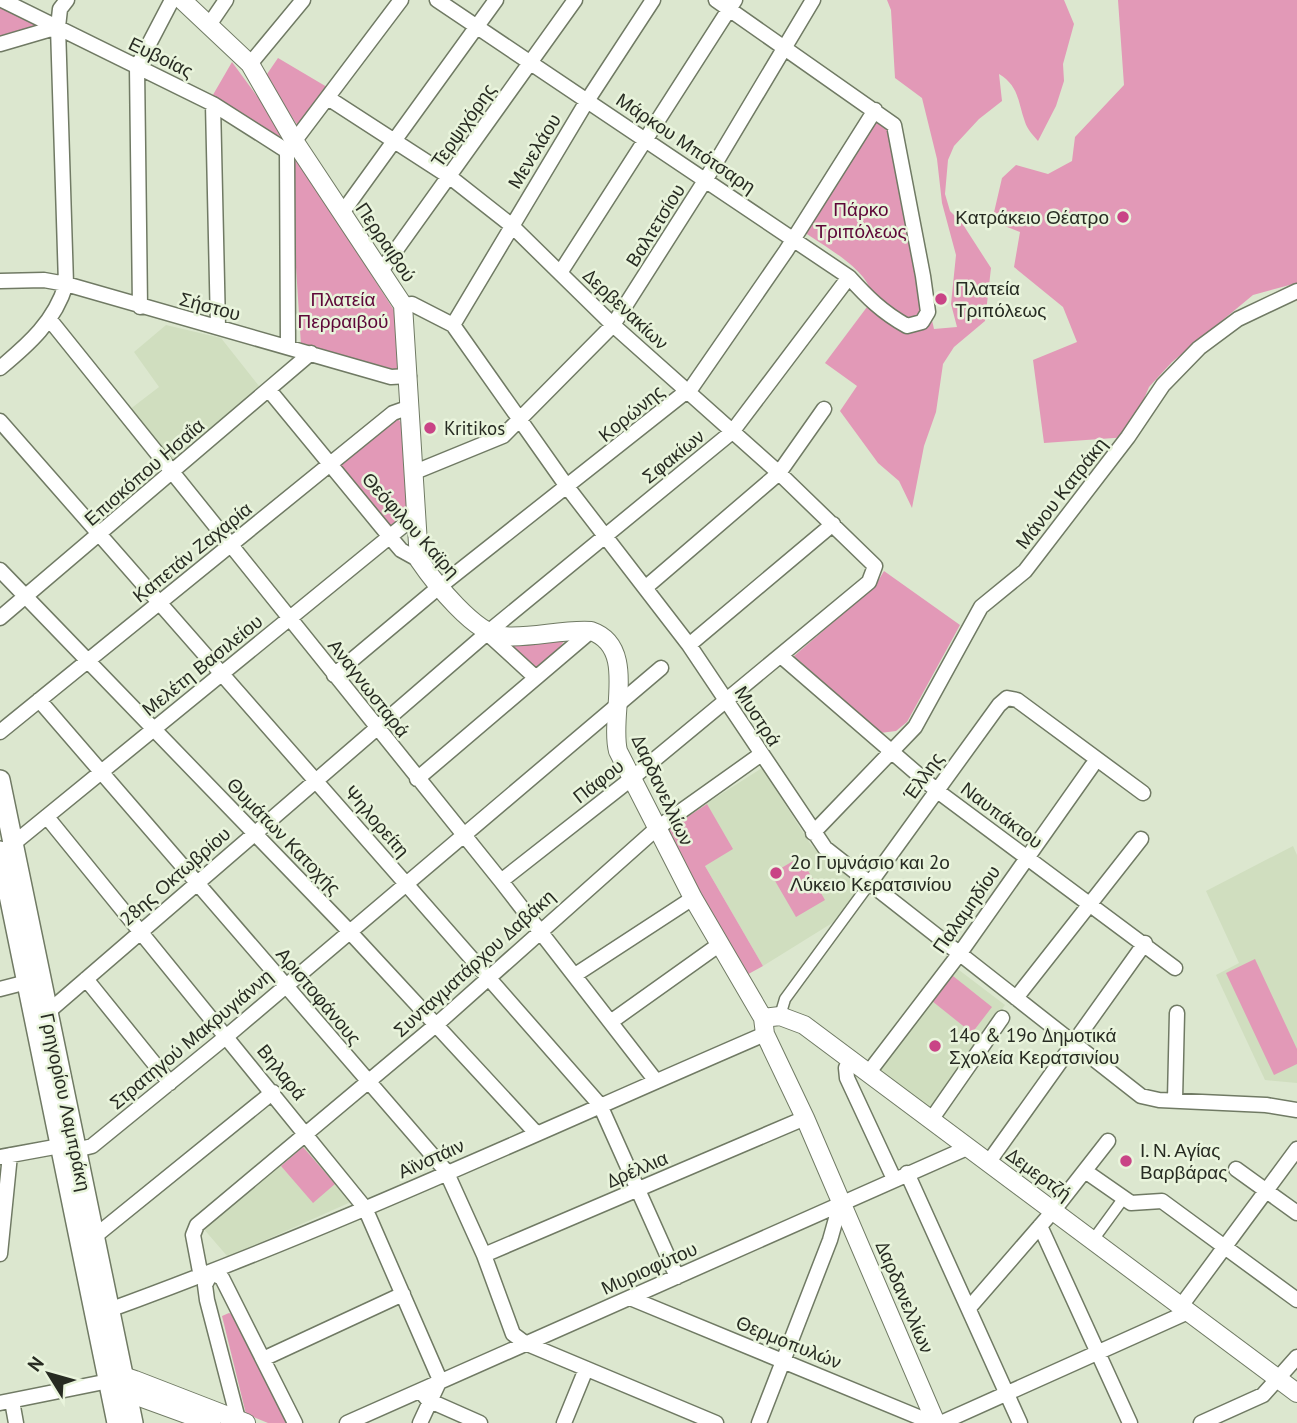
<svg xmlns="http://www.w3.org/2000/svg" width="1297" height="1423" font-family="'PT Sans',sans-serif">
<rect width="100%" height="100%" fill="#dce7cf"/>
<!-- built -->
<path fill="#d0debf" d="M166,325L221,338L263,391L171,465L129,410L159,387L134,352Z
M762,768L811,845L861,888L837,920L763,966L679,821Z
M1293,846L1297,855V1083L1265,1080L1216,975L1239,963L1206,891Z
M955,967L1005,1005L932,1110L876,1067Z
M301,1140L353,1201L228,1257L202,1227Z"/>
<!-- green -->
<path fill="#e299b7" d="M887,0H1064L1074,24L1063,64L1064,81L1056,106L1038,141C1033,135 1027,129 1025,122C1018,102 1019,86 999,74L1002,101L979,119L954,146L948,160L945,194L950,211L962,223L991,268L985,321L954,347L943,364L936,412L924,446L912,508L899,481L878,463L840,411L857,386L825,363L870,303C880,275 823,246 804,232L875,121L888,130L891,144L921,303H928L934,329L957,327L951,304L956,255L942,203L937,159L922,98L895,78L891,10Z
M1118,0H1297V283L1253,295L1172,362L1149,387L1128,437L1044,443L1033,360L1077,342L1063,307L1014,267L1020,232L992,221L1002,178L1016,165L1048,174L1072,161L1075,137L1124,85Z
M0,5L38,25L0,36Z
M278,58L327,87L300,129L265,77Z
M232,62L284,133L282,138L210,100Z
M289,158L298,159L397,315L401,371L301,345Z
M396,416L402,424L409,510L390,526L337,463Z
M884,571L960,625L907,722L896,731L880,733L794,656L875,586Z
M565,640L552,658L535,672L511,649V644Z
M707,804L733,849L705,866L763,966L743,977L663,833Z
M800,857L825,900L796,917L771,874Z
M1255,959L1297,1049V1064L1274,1075L1226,973Z
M953,976L992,1007L972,1033L932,1001Z
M303,1147L335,1184L313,1203L281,1166Z
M229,1313L234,1315L286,1423H268L246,1414L222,1316Z"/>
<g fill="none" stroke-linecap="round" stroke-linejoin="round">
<defs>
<path id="pedestrian" d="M780,1016L785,999L870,883
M1093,1240L1123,1199"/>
<path id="minor" d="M2,0L213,104L287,151L401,0
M437,0L849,277C867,297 882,312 907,326L922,322L928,312L923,276L894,125L716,0
M209,25L226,0
M0,44L58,27
M250,64L303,0
M328,98L450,177L511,225L613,325L779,473L875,566L869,582L631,779L501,881
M213,104L218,327
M287,151L288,346
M342,213L496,0
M381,271L575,0
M560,273L735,0
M0,281L44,280L66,284L391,377L409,376
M403,305L412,304L453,325L568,488L689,645L825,848L1141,1096L1159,1100L1266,1105L1297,1110
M140,307L137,67L172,0
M50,320L501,881L656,1081
M453,325L587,101L653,0
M0,368C29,344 55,321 66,284L58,27L60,9L67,0
M269,390L390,537L401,550L419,560
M0,421L600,1105L677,1277
M415,472L503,436L613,325L706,179L813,0
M0,570L349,931L536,1133
M645,588L779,473L824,409
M0,618L311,353
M487,633L535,677
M689,645L833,524
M781,656L936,790L1175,968
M334,675L439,587L692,387L786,251L875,110
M39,700L446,1171L484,1255L513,1334L525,1343L716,1423
M0,732L393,413L410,407
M417,779L591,631
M47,817L365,1208L440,1380L420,1423
M813,833L915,727L981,607L1025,571L1128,437L1163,385L1199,348L1238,319L1297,291
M13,844L415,516
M870,883L999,705L1007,698L1017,700L1143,793
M575,975L693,898
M86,979L170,1083
M0,989L27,982
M1016,998L1141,839
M48,1012L487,633L732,432L849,277
M612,1021L720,944
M851,1059L846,1068L847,1078L894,1179
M869,1072L960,953L1092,766
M1175,1100L1177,1013
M931,1120L1002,1018
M76,1150L92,1146L227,1036L661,668
M0,1157L60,1146
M988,1163L1145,943
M1236,1169L1297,1213
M1085,1171L1131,1203L1162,1201L1297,1300
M907,1173L1020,1423
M1040,1226L1130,1423
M94,1237L273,1092
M0,1254L10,1155
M484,1255L805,1118
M211,1273L222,1278L295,1423
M211,1273L205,1285L207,1300L239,1423
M201,1277L193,1235L197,1225L437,1024L656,829L760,755
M630,1298L933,1423
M1181,1306L1297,1149
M969,1308L1054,1210L1108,1141
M109,1310C332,1229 547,1128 765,1034
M263,1359L403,1294
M423,1394L428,1400L480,1423
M12,1401L16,1423
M0,1403L109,1381
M347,1423L967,1148
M564,1423L586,1369
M759,1423L830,1240L841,1201
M941,1423L1188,1312
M1201,1423L1263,1395L1297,1357"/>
<path id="tertiary" d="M182,0L250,64L295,142L403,305L419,560C434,582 475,634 502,636C531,639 561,629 591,631C638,647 609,714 618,751L693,898L763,1018L765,1034L805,1118L936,1423
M763,1018L780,1016L804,1025L1297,1393
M211,1423L126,1392L109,1381L123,1376L135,1380L246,1423"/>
<path id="secondary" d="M0,780L133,1423
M0,851L117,1423"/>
</defs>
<!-- pedestrian casing -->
<use href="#pedestrian" stroke="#707a64" stroke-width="13"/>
<!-- minor casing -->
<use href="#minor" stroke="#707a64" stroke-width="17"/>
<!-- tertiary casing -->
<use href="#tertiary" stroke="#707a64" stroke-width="20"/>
<!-- secondary casing -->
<use href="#secondary" stroke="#707a64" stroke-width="22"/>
<!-- pedestrian -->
<use href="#pedestrian" stroke="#fff" stroke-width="10"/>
<!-- minor -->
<use href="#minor" stroke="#fff" stroke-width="14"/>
<!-- tertiary -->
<use href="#tertiary" stroke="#fff" stroke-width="18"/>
<!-- secondary -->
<use href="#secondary" stroke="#fff" stroke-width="19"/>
</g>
<!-- markers -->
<g fill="#c94486" stroke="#e9f4dc" stroke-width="2.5">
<circle cx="1123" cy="217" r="7"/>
<circle cx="941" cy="299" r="7"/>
<circle cx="430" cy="428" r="7"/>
<circle cx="776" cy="873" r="7"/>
<circle cx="935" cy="1046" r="7"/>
<circle cx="1126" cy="1161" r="7"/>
</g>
<g text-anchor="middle" stroke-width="5" stroke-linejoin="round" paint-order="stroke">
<!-- street labels -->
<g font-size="19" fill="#272b22" stroke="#e9f4dc">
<text transform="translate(161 57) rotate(26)" y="7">Ευβοίας</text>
<text transform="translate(463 125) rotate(-55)" y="7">Τερψιχόρης</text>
<text transform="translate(686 143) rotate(34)" y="7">Μάρκου Μπότσαρη</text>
<text transform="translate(534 151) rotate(-59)" y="7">Μενελάου</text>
<text transform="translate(655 225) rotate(-58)" y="7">Βαλτετσίου</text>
<text transform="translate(386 242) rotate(56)" y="7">Περραιβού</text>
<text transform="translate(210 306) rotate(15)" y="7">Σήστου</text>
<text transform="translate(626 309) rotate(43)" y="7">Δερβενακίων</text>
<text transform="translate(631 413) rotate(-39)" y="7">Κορώνης</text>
<text transform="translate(673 456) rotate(-39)" y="7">Σφακίων</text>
<text transform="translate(144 472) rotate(-41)" y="7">Επισκόπου Ησαΐα</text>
<text transform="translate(1061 493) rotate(-52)" y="7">Μάνου Κατράκη</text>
<text transform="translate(411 525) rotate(48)" y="7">Θεόφιλου Καϊρη</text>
<text transform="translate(192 552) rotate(-39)" y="7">Καπετάν Ζαχαρία</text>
<text transform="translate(202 665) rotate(-39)" y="7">Μελέτη Βασιλείου</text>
<text transform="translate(369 688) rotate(52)" y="7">Αναγνωσταρά</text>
<text transform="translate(758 716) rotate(57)" y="7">Μυστρά</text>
<text transform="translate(923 776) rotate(-54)" y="7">Έλλης</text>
<text transform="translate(598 781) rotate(-38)" y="7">Πάφου</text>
<text transform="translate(663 790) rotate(65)" y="7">Δαρδανελλίων</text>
<text transform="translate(1002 815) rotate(37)" y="7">Ναυπάκτου</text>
<text transform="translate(377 821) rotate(49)" y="7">Ψηλορείτη</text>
<text transform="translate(284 836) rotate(46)" y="7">Θυμάτων Κατοχής</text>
<text transform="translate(175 876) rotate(-41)" y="7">28ης Οκτωβρίου</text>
<text transform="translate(966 909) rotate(-55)" y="7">Παλαμηδίου</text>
<text transform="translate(474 963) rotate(-42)" y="7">Συνταγματάρχου Δαβάκη</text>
<text transform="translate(319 996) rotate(50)" y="7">Αριστοφάνους</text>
<text transform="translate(191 1039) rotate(-40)" y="7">Στρατηγού Μακρυγιάννη</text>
<text transform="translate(282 1072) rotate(51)" y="7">Βηλαρά</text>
<text transform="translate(66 1102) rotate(78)" y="7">Γρηγορίου Λαμπράκη</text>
<text transform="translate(431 1158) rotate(-24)" y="7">Αϊνστάιν</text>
<text transform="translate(637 1169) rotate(-23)" y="7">Δρέλλια</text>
<text transform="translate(1039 1174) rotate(36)" y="7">Δεμερτζή</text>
<text transform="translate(649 1268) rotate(-24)" y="7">Μυριοφύτου</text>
<text transform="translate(905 1297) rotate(67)" y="7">Δαρδανελλίων</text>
<text transform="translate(789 1342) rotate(22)" y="7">Θερμοπυλών</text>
</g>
<!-- park labels -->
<g font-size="19" fill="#5e0738" stroke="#e9f4dc">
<text x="861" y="216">Πάρκο<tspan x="861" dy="22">Τριπόλεως</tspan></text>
<text x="343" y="306">Πλατεία<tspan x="343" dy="22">Περραιβού</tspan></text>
</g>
<!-- poi labels -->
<g font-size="19" fill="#272b22" stroke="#e9f4dc" text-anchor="start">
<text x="1109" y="224" text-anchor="end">Κατράκειο Θέατρο</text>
<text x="955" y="295">Πλατεία<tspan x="955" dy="22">Τριπόλεως</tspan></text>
<text x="444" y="435">Kritikos</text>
<text x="790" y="869">2ο Γυμνάσιο και 2ο<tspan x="790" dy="22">Λύκειο Κερατσινίου</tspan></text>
<text x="949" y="1042">14ο &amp; 19ο Δημοτικά<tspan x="949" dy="22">Σχολεία Κερατσινίου</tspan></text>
<text x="1140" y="1157">Ι. Ν. Αγίας<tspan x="1140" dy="22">Βαρβάρας</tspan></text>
</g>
</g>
<!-- north arrow -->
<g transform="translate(49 1374) rotate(307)" stroke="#e9f4dc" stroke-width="5" paint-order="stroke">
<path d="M0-5L12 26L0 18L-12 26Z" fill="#272b22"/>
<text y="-10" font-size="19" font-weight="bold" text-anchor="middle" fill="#272b22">N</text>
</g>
</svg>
